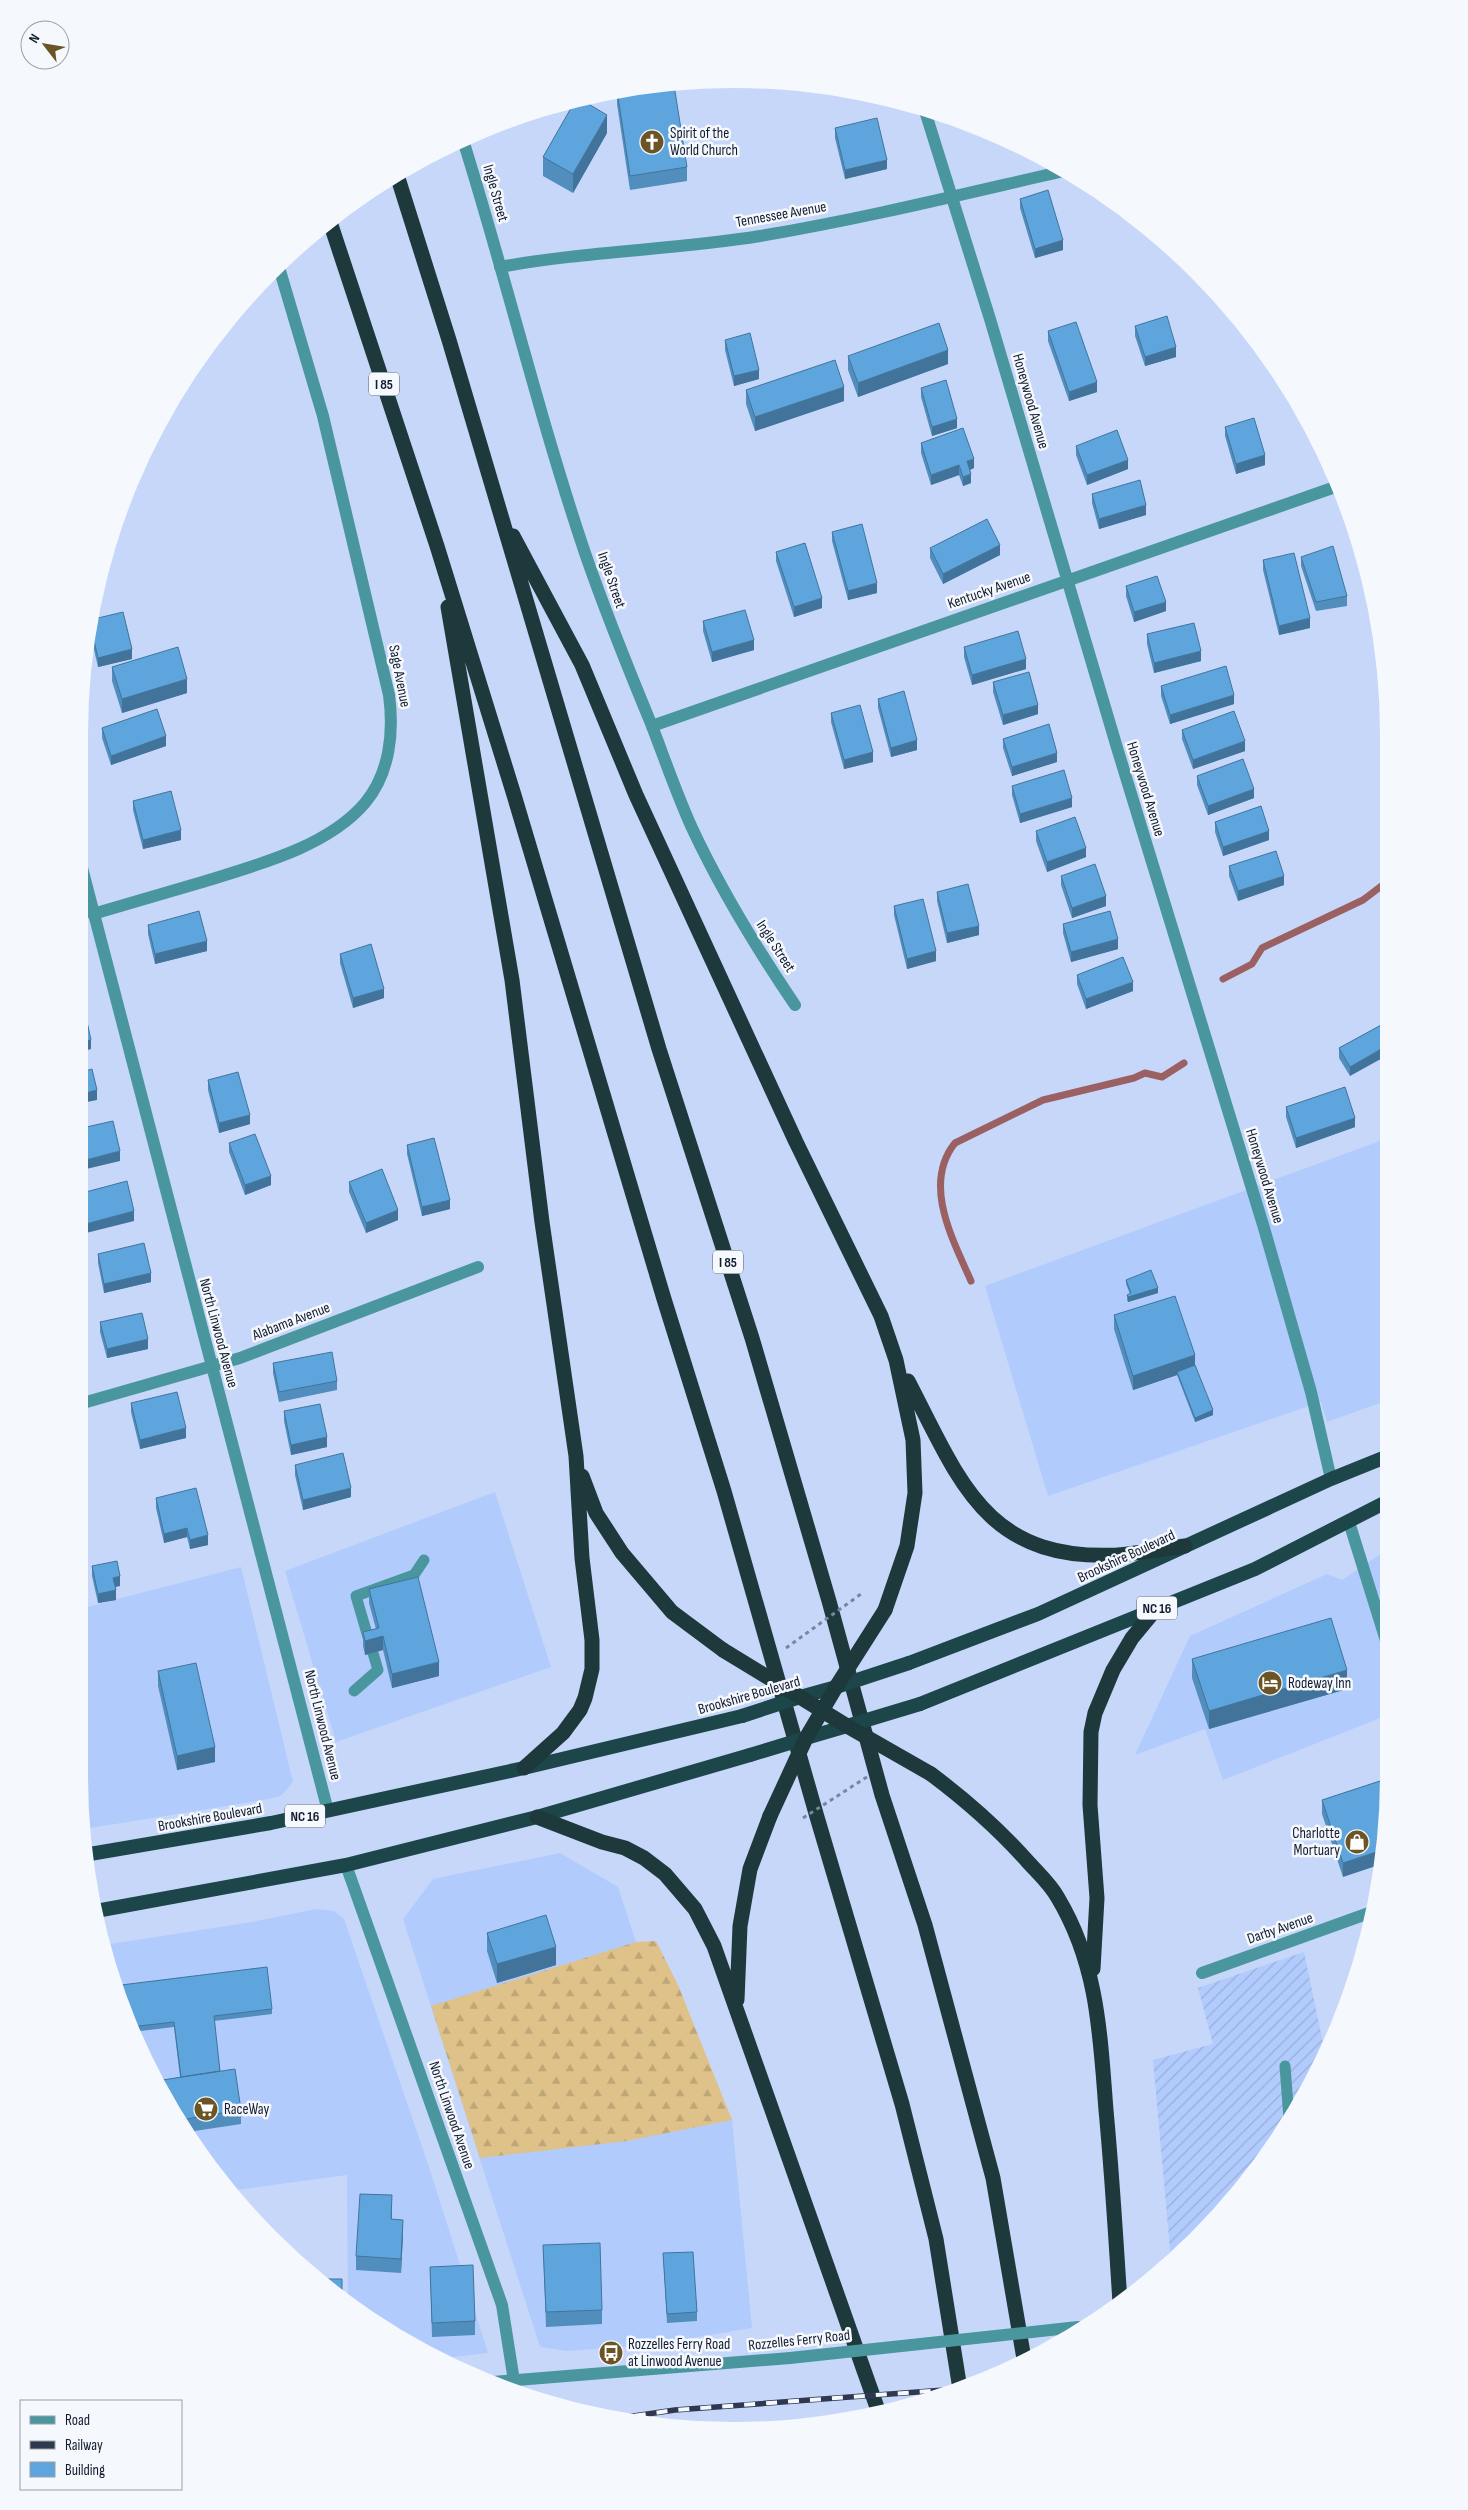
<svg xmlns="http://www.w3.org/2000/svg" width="1468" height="2510" font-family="'Sofia Sans Condensed',sans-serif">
<defs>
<pattern id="industrial-furrows" width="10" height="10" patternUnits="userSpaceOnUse" patternTransform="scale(1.25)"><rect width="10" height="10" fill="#b2cbfd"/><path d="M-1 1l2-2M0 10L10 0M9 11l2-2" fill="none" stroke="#98aed9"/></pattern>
<pattern id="forest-firs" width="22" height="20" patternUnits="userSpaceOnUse" patternTransform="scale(1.25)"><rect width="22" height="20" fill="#dfc289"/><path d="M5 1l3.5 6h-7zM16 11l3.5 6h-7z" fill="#bea677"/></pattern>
</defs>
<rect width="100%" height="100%" fill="#c6d7f9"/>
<!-- built -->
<path fill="#b2cbfd" d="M1388,1138V1400L1327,1422L1321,1402L1048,1496L985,1286Z
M495,1492L551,1667L336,1742L285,1571Z
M1388,1545V1661L1384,1662L1388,1675V1715L1223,1780L1205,1729L1135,1755L1190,1636L1327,1574L1342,1580L1379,1555Z
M241,1567L293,1782L281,1796L264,1800L84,1829L83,1608Z
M560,1853L618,1887L636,1942L732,2120L752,2328L649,2345L567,2351L540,2347L403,1919L433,1879Z
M316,1909L334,1911L344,1919L429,2167L488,2353L436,2359L370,2321L348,2303L347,2175L228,2191L214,2175L146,2066L113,1986L104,1945L252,1922Z"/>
<!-- industrial -->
<path fill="url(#industrial-furrows)" d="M1304,1952L1324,2048L1279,2140L1226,2208L1171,2260L1153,2060L1213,2044L1198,1988Z"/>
<!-- forest -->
<path fill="url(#forest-firs)" d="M656,1941L678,1985L732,2120L627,2141L480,2158L431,2006L636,1942Z
M821,2416L835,2417L840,2421L777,2430L764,2429Z"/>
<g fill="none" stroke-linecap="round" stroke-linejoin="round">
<!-- stream -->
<path stroke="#9a6062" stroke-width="7" d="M1223,979L1252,964L1262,948L1363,900L1388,881
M971,1281C953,1240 922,1184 955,1143L1043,1100L1134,1078L1145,1073L1162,1077L1184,1063"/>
<!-- service -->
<path stroke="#4a969e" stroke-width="11" d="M370,1644L356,1596L414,1575L424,1560
M354,1691L378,1670L373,1653
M1285,2066L1289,2119"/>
<!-- minor -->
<path stroke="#4a969e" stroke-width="12" d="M925,111L990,319L1118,751L1264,1228L1311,1392L1331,1479
M500,267C586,251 674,250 760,236C862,219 963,194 1064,171
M81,864L328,1811
M795,1005C757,949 721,890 692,828C677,795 665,760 652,726L1338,486
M83,1403L240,1358L478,1267
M1349,1522L1388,1647
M346,1865L502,2305L514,2381
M1202,1973L1369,1913"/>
<!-- tertiary -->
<path stroke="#4a969e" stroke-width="12" d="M463,140C506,277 539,417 585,553C605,611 628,668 652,726
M93,914C128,904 164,893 199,883C253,866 327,848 365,803C390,773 394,732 389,695L323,416L278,264
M493,2382L790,2358"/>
<!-- trunk -->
<path stroke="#1c464a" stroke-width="14" d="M909,1663L1038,1614L1331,1479L1388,1456
M800,1697L836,1687
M920,1704L1255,1569L1388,1501
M806,1738L847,1726
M84,1855L271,1823L524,1768L742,1716
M96,1911L346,1865L537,1817L750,1755"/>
<!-- motorway -->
<path stroke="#1d393c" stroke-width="15" d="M397,175L449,340L659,1049L752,1338L829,1601L882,1795L925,1925L993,2178L1024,2359
M330,222L437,546L514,795L664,1299L724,1491L817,1817L902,2104L936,2239L960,2389
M513,536L582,665L636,795L796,1142L881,1316L896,1360L913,1440L915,1493L907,1546L885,1610
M448,607L512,980L542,1222L576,1456L582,1558L592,1640V1669L585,1698L580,1710L563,1733L524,1768
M908,1381C960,1481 985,1561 1117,1555C1140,1553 1163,1549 1185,1546
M582,1476L596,1513L622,1553L672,1612L723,1650
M800,1697L847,1726
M806,1738L836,1687
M931,1774C967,1801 999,1829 1029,1863C1039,1874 1051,1885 1058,1898C1098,1965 1100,2034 1106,2110C1112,2174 1116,2239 1120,2303
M537,1817L602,1842L625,1848L644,1858L665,1874L695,1909L714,1946L879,2413
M1093,1969L1097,1898L1090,1805L1091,1732L1095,1713L1113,1670L1132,1638L1156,1609
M737,2000L740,1926L750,1869L770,1816"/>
<defs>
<path id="rail" d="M601,2416L621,2415
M613,2419L675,2410L958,2389"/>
</defs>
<!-- rail casing -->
<use href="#rail" stroke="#2e384f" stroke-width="5.5"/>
<!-- rail -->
<use href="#rail" stroke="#f5f8fd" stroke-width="4" stroke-dasharray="11" stroke-linecap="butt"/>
<!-- path-bridge -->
<path stroke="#7885a1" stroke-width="3" stroke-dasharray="4 4" stroke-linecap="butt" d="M786,1648L861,1594
M803,1818L870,1775"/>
<!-- tertiary-bridge -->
<path stroke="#4a969e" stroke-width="12" d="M790,2358L1078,2327"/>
<!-- trunk-bridge -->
<path stroke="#1c464a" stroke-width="14" d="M836,1687L909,1663
M742,1716L800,1697
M847,1726L920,1704
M750,1755L806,1738"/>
<!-- motorway-bridge -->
<path stroke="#1d393c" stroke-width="15" d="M723,1650L800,1697
M836,1687L885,1610
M847,1726L931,1774
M770,1816L806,1738"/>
</g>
<!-- wall -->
<path fill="#518ebe" d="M617,90L687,167V181L630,190L617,104Z
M835,128L887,169L845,179L835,138Z
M607,133L573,193L543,176V157Z
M1020,199L1063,250L1035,258L1020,208Z
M1135,326L1176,357L1145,366L1135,336Z
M1048,331L1097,392L1069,401L1048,341Z
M725,340L759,379L734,386L725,350Z
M848,356L948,364L858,397L848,370Z
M921,388L957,428L932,436L921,397Z
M746,390L844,401L755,431L746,404Z
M1225,427L1265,465L1236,474L1225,436Z
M921,443L974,468L970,470L971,483L963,486L959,475L931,485L921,453Z
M1076,446L1128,469L1087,485L1076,455Z
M1092,494L1146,515L1099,529L1092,503Z
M832,532L877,593L848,600L832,541Z
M930,548L1000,555L943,584L930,558Z
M776,552L822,608L794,617L776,561Z
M1301,557L1347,596V606L1316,611L1301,566Z
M1263,560L1310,628L1279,635L1263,570Z
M1126,586L1166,611L1134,622L1126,596Z
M94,619L132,659L98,667L91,637Z
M703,621L754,650L712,662L703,631Z
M1147,634L1201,661L1154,673L1147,644Z
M964,647L1026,669L972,685L964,657Z
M112,667L187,693L122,713L112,681Z
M993,682L1038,714L1003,725L993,692Z
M1161,686L1234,704L1170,724L1161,696Z
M878,699L917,750L891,757L878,708Z
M831,713L873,762L844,769L831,722Z
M102,728L166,746L111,765L102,738Z
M1182,730L1245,751L1193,769L1182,739Z
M1003,739L1057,762L1012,776L1003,748Z
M1197,776L1254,798L1208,815L1197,785Z
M1012,786L1072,807L1020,823L1012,795Z
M133,801L181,840L143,849L133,810Z
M1215,822L1269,840L1223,856L1215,832Z
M1036,831L1086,857L1047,872L1036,841Z
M1229,866L1284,885L1238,901L1229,876Z
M1061,876L1106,906L1072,918L1061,885Z
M937,892L979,935L947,943L937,901Z
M894,906L936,961L907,969L894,915Z
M1063,924L1118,949L1071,962L1063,933Z
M148,925L207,951L155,964L148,934Z
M340,954L384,998L353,1008L340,963Z
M1077,975L1133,991L1086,1009L1077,984Z
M1383,1024L1350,1076L1339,1058V1048Z
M208,1080L250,1124L219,1133L208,1090Z
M1286,1107L1355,1127L1296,1148L1286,1117Z
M229,1143L271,1185L245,1195L229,1152Z
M407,1145L450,1209L422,1216L407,1154Z
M349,1182L398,1220L366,1233L349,1192Z
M98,1254L151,1282L104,1293L98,1263Z
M1126,1280L1158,1293L1128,1302L1127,1300V1295L1130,1294L1126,1284Z
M1114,1315L1195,1365L1213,1415L1195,1422L1177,1375L1133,1390L1114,1329Z
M100,1322L148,1349L107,1358L100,1332Z
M273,1363L337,1381V1390L279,1402L273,1373Z
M131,1403L186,1438L140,1449L131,1412Z
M284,1411L327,1447L291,1455L284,1421Z
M295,1465L351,1497L303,1510L295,1475Z
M156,1498L208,1545L190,1549L187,1537L164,1543L156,1508Z
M92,1566L120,1586L115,1587L116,1600L98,1603L92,1576Z
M369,1589L439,1676L392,1688L383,1650L365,1655L363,1646V1632L376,1629L369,1603Z
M1192,1659L1347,1689L1209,1729L1192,1678Z
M158,1671L215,1762L177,1770L158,1686Z
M84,1767L86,1779V1784H84Z
M1380,1781L1343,1877L1322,1814V1800Z
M487,1933L556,1965L497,1983L487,1951Z
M113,1986L272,2009V2014L214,2021L220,2071L241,2110V2124L188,2132L156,2081L180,2077L174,2027L132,2032Z
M392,2209V2219L403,2234L401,2273L356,2270V2256Z
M543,2245L602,2310V2324L546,2327Z
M663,2253L697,2312V2321L667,2323Z
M430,2267L475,2321V2335L432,2337Z"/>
<!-- shaded-wall -->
<path fill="#42749b" d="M607,115V133L573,193V174Z
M992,132L997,135L992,136Z
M887,160V169L845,179V170Z
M1063,240V250L1035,258V249Z
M1176,347V357L1145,366V357Z
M948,350V364L858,397V383Z
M759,370V379L734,386V376Z
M1097,382V392L1069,401V392Z
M844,387V401L755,431V417Z
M957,419V428L932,436V427Z
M1265,455V465L1236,474V464Z
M974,459V468L967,471V461Z
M1128,460V469L1087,485V475Z
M959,465V475L931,485V475Z
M971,474V483L963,486V477Z
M1146,505V515L1099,529V519Z
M1000,545V555L943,584V574Z
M877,583V593L848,600V591Z
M822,598V608L794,617V607Z
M1166,602V611L1134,622V612Z
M1310,618V628L1279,635V626Z
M754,640V650L712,662V652Z
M132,649V659L98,667V658Z
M1201,651V661L1154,673V663Z
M1026,659V669L972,685V675Z
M187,679V693L122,713V699Z
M1234,695V704L1170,724V715Z
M1038,705V714L1003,725V715Z
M166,736V746L111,765V756Z
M917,740V750L891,757V748Z
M1245,741V751L1193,769V760Z
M873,752V762L844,769V760Z
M1057,753V762L1012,776V767Z
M1254,789V798L1208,815V806Z
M1072,798V807L1020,823V814Z
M181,830V840L143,849V840Z
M1269,831V840L1223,856V847Z
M1086,848V857L1047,872V862Z
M1284,876V885L1238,901V891Z
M1106,896V906L1072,918V908Z
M979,926V935L947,943V933Z
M1118,939V949L1071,962V952Z
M207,941V951L155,964V954Z
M936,951V961L907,969V959Z
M1133,982V991L1086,1009V999Z
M384,989V998L353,1008V998Z
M91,1040V1049L81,1052V1042Z
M1388,1045V1055L1350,1076V1067Z
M97,1090V1100L82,1103V1094Z
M250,1115V1124L219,1133V1123Z
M1355,1118V1127L1296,1148V1138Z
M120,1151V1161L82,1170V1161Z
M271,1176V1185L245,1195V1185Z
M450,1200V1209L422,1216V1207Z
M398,1210V1220L366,1233V1223Z
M134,1211V1221L82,1234V1225Z
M151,1273V1282L104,1293V1284Z
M1158,1288V1293L1128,1302V1297Z
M148,1339V1349L107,1358V1349Z
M1195,1355V1370L1177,1372V1375L1133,1390V1376Z
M1213,1410V1415L1195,1422V1418Z
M186,1428V1438L140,1449V1440Z
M327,1437V1447L291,1455V1445Z
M351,1488V1497L303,1510V1500Z
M187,1528V1537L164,1543V1534Z
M208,1535V1545L190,1549V1540Z
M120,1576V1586L113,1587V1578Z
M116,1590V1600L98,1603V1594Z
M383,1636V1650L365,1655V1641Z
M439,1662V1676L392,1688V1674Z
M1347,1670V1689L1209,1729V1711Z
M215,1747V1762L177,1770V1756Z
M1382,1850L1379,1865L1343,1877V1863Z
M556,1947V1965L497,1983V1964Z
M403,2220V2234L401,2273V2259Z"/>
<!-- building -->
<path fill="#5ea5dd" stroke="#42749b" d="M674,85L687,167L630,176L617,90Z
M580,99L607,115L573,174L543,157L575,101Z
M877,118L887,160L845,170L835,128Z
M1048,190L1063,240L1035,249L1020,199Z
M1167,316L1176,347L1145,357L1135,326Z
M1076,322L1097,382L1069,392L1048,331Z
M939,323L948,350L858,383L848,356Z
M750,333L759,370L734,376L725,340Z
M835,360L844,387L755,417L746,390Z
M946,380L957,419L932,427L921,388Z
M1254,418L1265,455L1236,464L1225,427Z
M963,428L974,459L967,461L971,474L963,477L959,465L931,475L921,443Z
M1117,430L1128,460L1087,475L1076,446Z
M1140,480L1146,505L1099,519L1092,494Z
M987,519L1000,545L943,574L930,548Z
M862,524L877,583L848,591L832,532Z
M805,543L822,598L794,607L776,552Z
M1333,546L1347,596L1316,602L1301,557Z
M1294,553L1310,618L1279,626L1263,560Z
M1157,576L1166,602L1134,612L1126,586Z
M745,610L754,640L712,652L703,621Z
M123,612L132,649L98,658L92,632L94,619Z
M1194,623L1201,651L1154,663L1147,634Z
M1018,631L1026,659L972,675L964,647Z
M178,647L187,679L122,699L112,667Z
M1226,666L1234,695L1170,715L1161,686Z
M1029,672L1038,705L1003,715L993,682Z
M904,691L917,740L891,748L878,699Z
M860,705L873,752L844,760L831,713Z
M157,709L166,736L111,756L102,728Z
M1234,711L1245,741L1193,760L1182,730Z
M1049,724L1057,753L1012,767L1003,739Z
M1243,759L1254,789L1208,806L1197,776Z
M1064,770L1072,798L1020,814L1012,786Z
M171,791L181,830L143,840L133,801Z
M1261,806L1269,831L1223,847L1215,822Z
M1075,817L1086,848L1047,862L1036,831Z
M1276,851L1284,876L1238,891L1229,866Z
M1095,864L1106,896L1072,908L1061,876Z
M968,884L979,926L947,933L937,892Z
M923,899L936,951L907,959L894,906Z
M199,911L207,941L155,954L148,925Z
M1110,911L1118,939L1071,952L1063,924Z
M371,944L384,989L353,998L340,954Z
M1123,957L1133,982L1086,999L1077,975Z
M81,1008H84L91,1040L81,1042Z
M1383,1024L1388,1032V1045L1350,1067L1339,1048Z
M92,1069L97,1090L82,1094V1072Z
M238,1072L250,1115L219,1123L208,1080Z
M1345,1087L1355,1118L1296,1138L1286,1107Z
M113,1121L120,1151L82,1161V1128Z
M255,1134L271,1176L245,1185L229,1143Z
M434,1138L450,1200L422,1207L407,1145Z
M382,1169L398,1210L366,1223L349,1182Z
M127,1181L134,1211L82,1225V1193Z
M144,1243L151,1273L104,1284L98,1254Z
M1151,1270L1158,1288L1128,1297L1127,1295L1131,1293L1126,1280Z
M1175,1296L1195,1355L1133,1376L1114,1315Z
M142,1313L148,1339L107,1349L100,1322Z
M332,1352L337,1381L279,1392L273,1363Z
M1195,1365L1213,1410L1195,1418L1177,1372Z
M177,1392L186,1428L140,1440L131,1403Z
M320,1404L327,1437L291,1445L284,1411Z
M343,1453L351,1488L303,1500L295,1465Z
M196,1488L208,1535L190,1540L187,1528L164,1534L156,1498Z
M117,1561L120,1576L113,1578L116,1590L98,1594L92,1566Z
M418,1577L439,1662L392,1674L383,1636L365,1641L363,1632L379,1628L369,1589Z
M1331,1618L1347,1670L1209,1711L1192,1659Z
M196,1663L215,1747L177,1756L158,1671Z
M84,1767L86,1779L84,1780Z
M1380,1781L1388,1805V1819L1382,1850L1343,1863L1322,1800Z
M546,1915L556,1947L497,1964L487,1933Z
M267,1967L272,2009L214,2016L220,2071L181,2077L174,2022L130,2027L113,1986Z
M235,2069L241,2110L180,2120L156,2081Z
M360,2194L392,2195L391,2219L403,2220L401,2259L356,2256Z
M600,2243L602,2310L546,2312L543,2245Z
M693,2252L697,2312L667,2314L663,2253Z
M473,2265L475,2321L432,2323L430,2267Z
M320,2279H342V2298Z"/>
<!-- icons -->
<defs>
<symbol id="church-disc" viewBox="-11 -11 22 22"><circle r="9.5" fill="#6c5525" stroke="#f5f8fd"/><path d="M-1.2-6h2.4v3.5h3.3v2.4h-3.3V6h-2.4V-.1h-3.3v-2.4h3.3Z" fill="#fff"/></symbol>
<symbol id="hotel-disc" viewBox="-11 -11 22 22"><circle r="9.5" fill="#6c5525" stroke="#f5f8fd"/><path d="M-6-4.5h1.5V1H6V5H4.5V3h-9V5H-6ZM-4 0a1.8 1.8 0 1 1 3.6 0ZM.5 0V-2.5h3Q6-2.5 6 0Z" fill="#fff"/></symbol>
<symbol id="shop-disc" viewBox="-11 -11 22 22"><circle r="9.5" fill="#6c5525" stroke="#f5f8fd"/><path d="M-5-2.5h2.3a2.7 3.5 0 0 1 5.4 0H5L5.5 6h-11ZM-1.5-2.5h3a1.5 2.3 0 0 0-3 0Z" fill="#fff"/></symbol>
<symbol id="supermarket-disc" viewBox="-11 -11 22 22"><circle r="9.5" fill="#6c5525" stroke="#f5f8fd"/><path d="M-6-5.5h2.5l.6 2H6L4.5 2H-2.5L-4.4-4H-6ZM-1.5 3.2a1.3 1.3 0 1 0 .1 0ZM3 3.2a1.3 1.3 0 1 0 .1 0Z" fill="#fff"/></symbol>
<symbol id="bus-disc" viewBox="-11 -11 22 22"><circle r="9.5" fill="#6c5525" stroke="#f5f8fd"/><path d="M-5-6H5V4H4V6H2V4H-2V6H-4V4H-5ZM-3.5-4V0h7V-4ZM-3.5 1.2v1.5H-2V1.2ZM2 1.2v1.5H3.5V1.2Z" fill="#fff"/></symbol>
</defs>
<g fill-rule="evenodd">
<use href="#church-disc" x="638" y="128" width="28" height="28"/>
<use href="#hotel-disc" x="1256" y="1669" width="28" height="28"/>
<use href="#shop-disc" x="1343" y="1828" width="28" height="28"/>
<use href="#supermarket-disc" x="192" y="2095" width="28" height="28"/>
<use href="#bus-disc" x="597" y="2339" width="28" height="28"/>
</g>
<g text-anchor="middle" stroke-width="5" stroke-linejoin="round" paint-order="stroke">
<!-- shield labels -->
<g fill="#f5f8fd" stroke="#565d6d" stroke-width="1">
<rect x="369" y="372.5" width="30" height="23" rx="4"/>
<rect x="713" y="1250.5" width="30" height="23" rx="4"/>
<rect x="1137" y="1596.5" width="40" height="23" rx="4"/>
<rect x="285" y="1804.5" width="40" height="23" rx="4"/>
</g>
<g font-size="14" font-weight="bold" fill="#121b2f">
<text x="384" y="389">I 85</text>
<text x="728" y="1267">I 85</text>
<text x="1157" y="1613">NC 16</text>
<text x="305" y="1821">NC 16</text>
</g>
<!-- poi labels -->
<g font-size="15" fill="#121b2f" stroke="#f5f8fd" text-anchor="start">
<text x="670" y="138">Spirit of the<tspan x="670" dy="17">World Church</tspan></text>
<text x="1288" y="1688">Rodeway Inn</text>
<text x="1340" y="1838" text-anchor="end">Charlotte<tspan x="1340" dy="17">Mortuary</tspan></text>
<text x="224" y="2114">RaceWay</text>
<text x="628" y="2349">Rozzelles Ferry Road<tspan x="628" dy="17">at Linwood Avenue</tspan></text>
</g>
<!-- street labels -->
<g font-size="15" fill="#121b2f" stroke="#f5f8fd">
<text transform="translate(496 193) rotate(74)" y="5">Ingle Street</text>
<text transform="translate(781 214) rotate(-10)" y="5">Tennessee Avenue</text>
<text transform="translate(1031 401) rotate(74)" y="5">Honeywood Avenue</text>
<text transform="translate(612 580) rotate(71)" y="5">Ingle Street</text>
<text transform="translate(989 590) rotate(-19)" y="5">Kentucky Avenue</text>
<text transform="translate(400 676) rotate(79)" y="5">Sage Avenue</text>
<text transform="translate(1146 789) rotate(73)" y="5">Honeywood Avenue</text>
<text transform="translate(776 946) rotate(57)" y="5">Ingle Street</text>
<text transform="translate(1265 1176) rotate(73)" y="5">Honeywood Avenue</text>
<text transform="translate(291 1321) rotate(-21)" y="5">Alabama Avenue</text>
<text transform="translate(219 1333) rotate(75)" y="5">North Linwood Avenue</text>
<text transform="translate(1126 1556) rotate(-25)" y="5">Brookshire Boulevard</text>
<text transform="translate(749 1695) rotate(-16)" y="5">Brookshire Boulevard</text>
<text transform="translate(323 1725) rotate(76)" y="5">North Linwood Avenue</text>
<text transform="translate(210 1817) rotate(-10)" y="5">Brookshire Boulevard</text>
<text transform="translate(1280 1928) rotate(-19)" y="5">Darby Avenue</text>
<text transform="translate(452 2115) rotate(71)" y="5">North Linwood Avenue</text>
<text transform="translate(799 2340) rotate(-6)" y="5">Rozzelles Ferry Road</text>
</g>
</g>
<!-- crop -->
<path d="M0 0H1468V2510H0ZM734 88H734A646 646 0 0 1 1380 734V1776A646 646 0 0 1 734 2422H734A646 646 0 0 1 88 1776V734A646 646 0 0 1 734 88Z" fill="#f5f8fd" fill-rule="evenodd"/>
<!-- legend -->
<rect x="20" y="2400" width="162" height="90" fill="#f5f8fd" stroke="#9aa0ab"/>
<rect x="30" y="2416" width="25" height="8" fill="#4a969e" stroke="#9aa0ab"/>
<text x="65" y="2425" font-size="15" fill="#121b2f">Road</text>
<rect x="30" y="2441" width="25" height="8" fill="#2e384f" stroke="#9aa0ab"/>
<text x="65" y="2450" font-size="15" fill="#121b2f">Railway</text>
<rect x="30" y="2462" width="25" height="15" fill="#5ea5dd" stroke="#9aa0ab"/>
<text x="65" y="2475" font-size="15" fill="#121b2f">Building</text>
<!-- north arrow -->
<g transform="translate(45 45) rotate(301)"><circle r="24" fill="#f5f8fd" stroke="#9aa0ab"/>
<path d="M0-4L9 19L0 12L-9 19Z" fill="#6c5525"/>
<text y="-8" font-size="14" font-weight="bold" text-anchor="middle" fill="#121b2f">N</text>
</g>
</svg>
